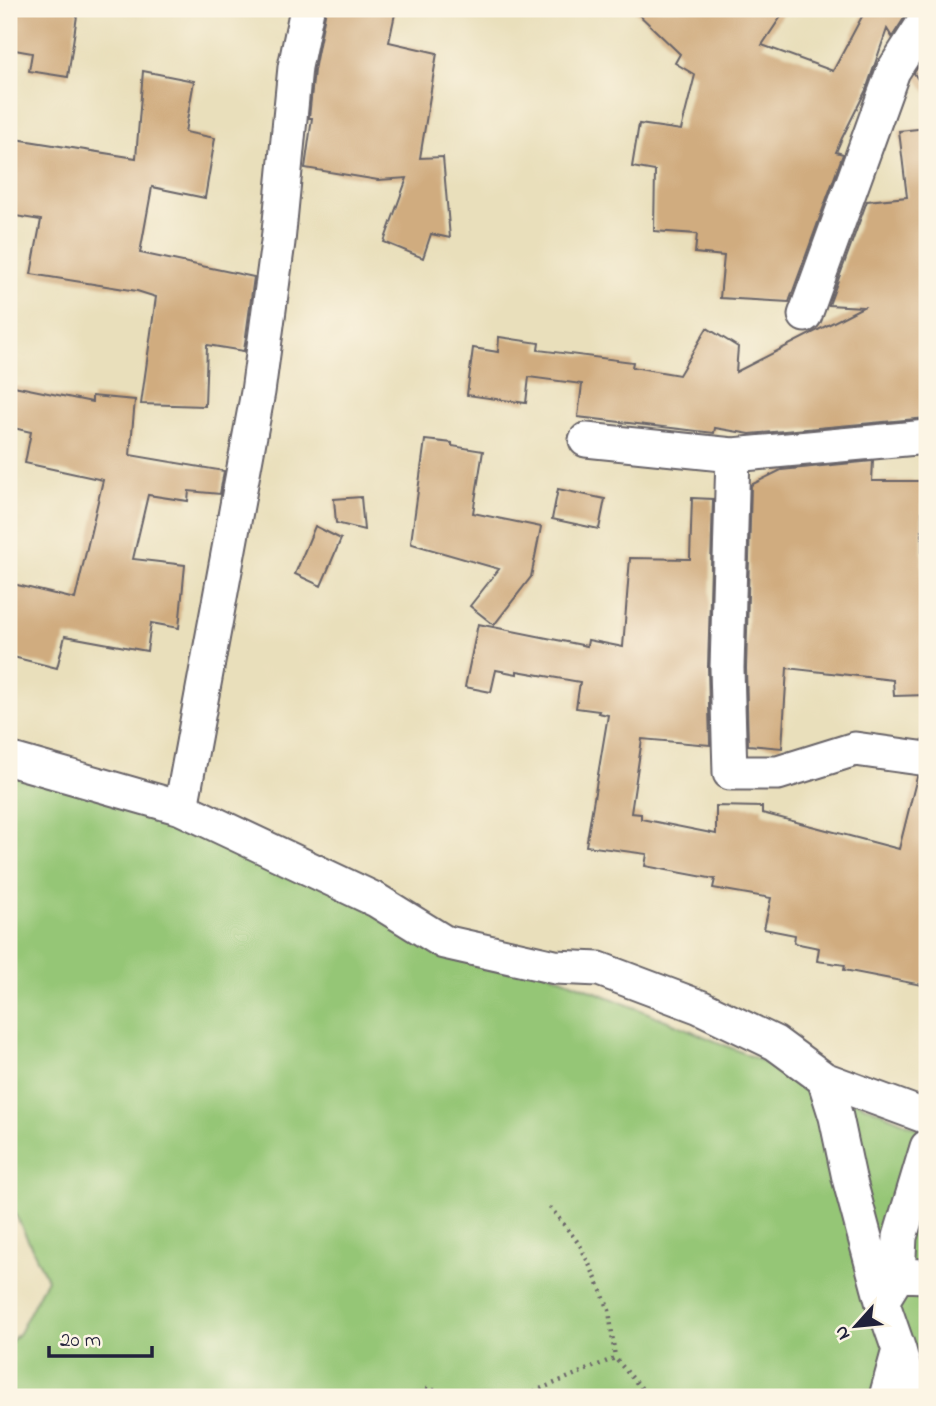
<svg xmlns="http://www.w3.org/2000/svg" width="936" height="1406" font-family="'Indie Flower',sans-serif">
<rect width="100%" height="100%" fill="#fcf5e5"/>
<filter id="ink" filterUnits="userSpaceOnUse"><feTurbulence type="fractalNoise" baseFrequency=".0143" numOctaves="2"/><feDisplacementMap in="SourceGraphic" scale="14" xChannelSelector="R" yChannelSelector="G"/><feConvolveMatrix kernelMatrix="1 2 1 2 8 2 1 2 1" color-interpolation-filters="sRGB"/></filter>
<filter id="wash" filterUnits="userSpaceOnUse"><feTurbulence type="fractalNoise" baseFrequency=".00686" numOctaves="4" result="noise"/><feDisplacementMap in="SourceGraphic" scale="28" xChannelSelector="R" yChannelSelector="G"/><feGaussianBlur stdDeviation="1.57" result="paint"/><feColorMatrix in="noise" values="0 0 0 0 0 0 0 0 0 0 0 0 0 0 0 0 0 1.4 0 .05"/><feComposite in="paint" operator="in"/></filter>
<g filter="url(#wash)">
<rect width="100%" height="100%" fill="#e9dfbb"/>
<!-- green -->
<path fill="#95c676" stroke="#5c7458" stroke-width="2" d="M9,765L182,826L673,1023L927,1132V1397H9V1344L19,1333L47,1279L9,1201Z"/>
<g id="blocks">
<!-- building -->
<path fill="#d0ac7f" d="M9,9H78L68,77L29,71L32,53L9,49Z
M326,9H396L389,42L437,53L420,158L443,157L450,238L431,234L423,258L384,242L407,178L378,180L305,168L312,118H309L314,70Z
M633,9H786L762,45L833,71L866,9H910L892,37L887,29L866,90L842,138L836,152L843,154L789,302L720,298L724,256L695,253L697,234L654,231L655,171L632,167L639,124L681,130L695,75L675,63L680,54Z
M927,53V94L914,73Z
M143,71L194,81L185,132L215,138L205,198L152,187L140,253L254,277L244,351L207,345L205,406L141,404L156,297L137,291L31,274L41,220L9,215V138L136,158Z
M927,128V418L750,434L715,428L714,433L578,417L582,384L529,377L526,403L467,395L473,348L498,352L499,337L539,343L538,350L633,362L632,367L679,375L707,328L738,347L736,372L863,307L829,305L867,201L907,197L899,131Z
M9,385L92,402V396L135,400L130,455L224,471L220,494L189,491L188,501L148,495L133,559L185,565L179,628L151,623L147,651L65,636L57,668L9,656V583L75,599L103,480L25,463L31,432L9,427Z
M425,440L452,443V446L483,451L473,513L541,527L531,577L494,625L470,606L499,569L412,544L411,542Z
M873,461L872,481H922V608L927,607V695L894,696L893,680L787,668L782,748L748,745L746,668L751,485L781,470Z
M558,489L605,499L599,529L552,519Z
M361,497L364,530L336,523L334,499Z
M692,498L713,499L708,667L710,745L642,739L631,813L641,814V819L716,834V806L762,807V813L899,849L917,777L927,778V986L844,970L845,965L817,961L819,948L794,943L795,935L764,929L771,898L713,888L715,879L645,866L647,854L586,846L608,715L598,713L599,711L576,708L580,682L517,671V674L496,670L491,692L465,687L478,624L587,646L588,640L623,647L630,558L690,559Z
M315,526L341,539L321,586L295,574Z"/>
</g>
</g>
<g filter="url(#ink)">
<use href="#blocks" fill-opacity="0" stroke="#686468" stroke-width="2"/>
<g fill="none" stroke-linecap="round" stroke-linejoin="round">
<defs>
<path id="minor" d="M805,315L893,71L927,18
M586,440L733,455L927,437
M733,455L727,668L730,773H778L855,749L927,759
M9,759L181,808L376,900L444,942L555,967L599,969L700,1007L775,1043L824,1079L927,1117
M181,808L258,392L278,242L295,67L307,9
M824,1079L836,1117L849,1178L882,1301L899,1350L886,1397
M898,1275L927,1276
M882,1301L898,1275L900,1237L927,1147
M899,1350L912,1397"/>
</defs>
<!-- minor casing -->
<use href="#minor" stroke="#686468" stroke-width="37"/>
<!-- path -->
<path stroke="#686468" stroke-width="4.5" stroke-dasharray="2 5" stroke-linecap="butt" d="M550,1207L580,1245L597,1281L609,1310L615,1358
M426,1389L484,1397
M521,1397L615,1358L649,1397"/>
<!-- minor -->
<use href="#minor" stroke="#fff" stroke-width="33"/>
</g>
</g>
<!-- margin -->
<rect width="936" height="1406" fill="none" stroke="#fcf5e5" stroke-width="35"/>
<!-- north arrow -->
<g transform="translate(856 1326) rotate(243)" stroke="#fcf5e5" stroke-width="5" paint-order="stroke">
<path d="M0-5L12 26L0 18L-12 26Z" fill="#22223b"/>
<text y="-10" font-size="19" font-weight="bold" text-anchor="middle" fill="#22223b">N</text>
</g>
<!-- scale -->
<path d="M49 1346v10h103v-10" fill="none" stroke="#22223b" stroke-width="3.5"/>
<text x="60" y="1346" font-size="21" fill="#22223b" stroke="#fcf5e5" stroke-width="5" paint-order="stroke">20 m</text>
</svg>
